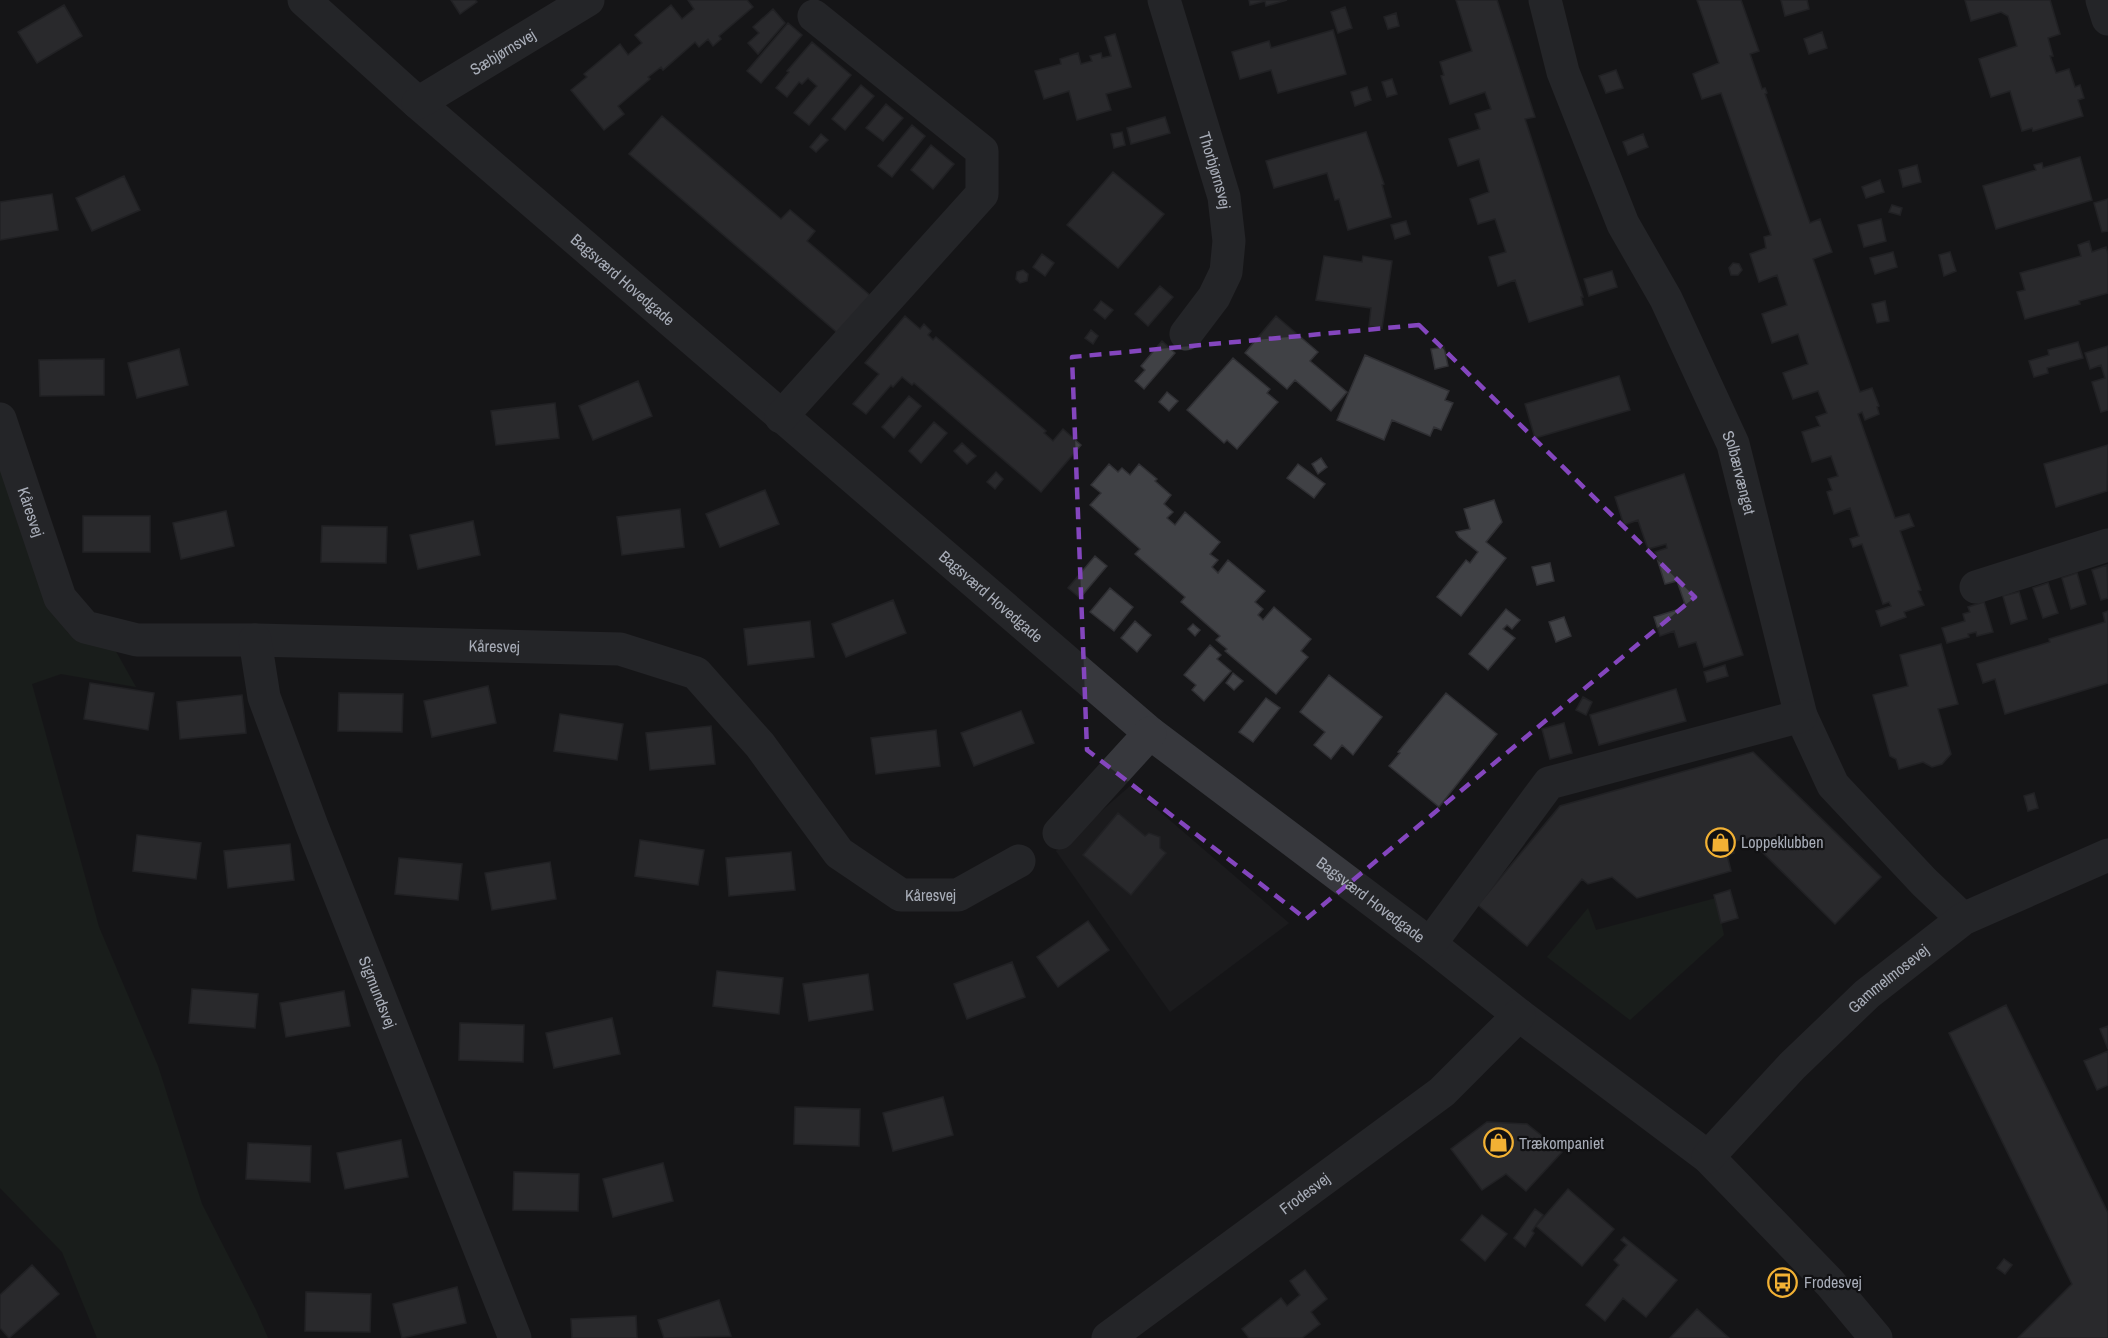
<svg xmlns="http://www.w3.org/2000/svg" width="2108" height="1338" font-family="'Archivo Narrow',sans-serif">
<rect width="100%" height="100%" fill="#161618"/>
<!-- built -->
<path fill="#222225" d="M1130,786L1289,923L1170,1012L1056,851Z"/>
<!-- green -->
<path fill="#1e261f" d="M0,440L67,632L82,641L114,648L136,687L61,674L32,684L99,927L158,1066L202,1204L256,1310L268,1338H97L62,1252L0,1188Z
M1716,898L1724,935L1630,1020L1547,957L1588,908L1596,930Z"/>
<!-- building -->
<path fill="#404145" stroke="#303034" stroke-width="1.5" d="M451,0H475L477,2L460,14Z
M747,0L753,7L719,36L721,39L713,46L708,39L699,47L695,42L663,70L661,67L648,77L650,79L618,106L624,114L604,130L571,90L587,77L584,74L620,44L628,55L642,43L635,35L671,5L682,19L694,9L688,0Z
M1249,0H1287L1266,6L1265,1L1250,5Z
M1456,0H1497L1535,117L1525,119L1583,297H1581L1583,305L1529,322L1515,280L1498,286L1489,257L1506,252L1495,219L1478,224L1470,199L1489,192L1479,159L1458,166L1449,139L1480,129L1475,114L1491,109L1485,92L1450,104L1441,76L1444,75L1440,62L1472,51Z
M1697,0H1741L1759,51L1750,54L1762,89L1765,88L1767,93L1765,94L1810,223L1820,219L1832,252L1813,259L1860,392L1872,388L1879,406L1877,407L1879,414L1865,420L1862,412L1858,414L1895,518L1909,514L1914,526L1900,531L1921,590L1918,591L1924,605L1904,612L1906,617L1881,626L1876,611L1891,606L1889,602L1883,604L1862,544L1853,547L1850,539L1859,536L1850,508L1834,514L1827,492L1832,490L1828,479L1838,476L1831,456L1812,462L1802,432L1820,426L1816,417L1827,413L1818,391L1793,399L1783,373L1808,364L1798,334L1772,343L1762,314L1787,305L1777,275L1759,282L1750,254L1766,248L1764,237L1771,235L1721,93L1702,99L1693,74L1719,63Z
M1781,0H1807L1809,9L1785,16Z
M1965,0H2050L2060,34L2048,38L2053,56H2050L2056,73L2069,69L2075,87L2080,85L2084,98L2078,100L2083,116L2033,131L2032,128L2022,131L2010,91L1991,97L1979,59L2017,46L2008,16L2001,12L1971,21Z
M64,5L82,36L37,63L18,32Z
M1345,7L1352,28L1338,33L1331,12Z
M773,9L785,23L758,54L748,43L759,33L753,27Z
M1396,13L1399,26L1388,29L1384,17Z
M788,23L802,35L761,83L747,71Z
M1333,30L1346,74L1278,93L1271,70L1240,79L1232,52L1269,41L1271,48Z
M1822,32L1827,48L1809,54L1804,39Z
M1115,34L1131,87L1106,94L1111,110L1077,120L1069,91L1044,99L1035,71L1061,64L1060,59L1078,53L1081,64L1092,61L1090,56L1101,53L1102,58L1111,56L1105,37Z
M812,42L851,75L809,125L794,113L817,86L808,78L802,84L799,82L787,97L776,88L789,72L787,71Z
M1616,70L1623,88L1606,93L1599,76Z
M1392,79L1397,94L1387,97L1382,82Z
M861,85L874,96L845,130L832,119Z
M1367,87L1371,100L1355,106L1351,92Z
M886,104L903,118L883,141L866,128Z
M662,116L781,219L790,210L815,231L807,241L879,303L847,341L629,154Z
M1165,117L1170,133L1131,144L1127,128Z
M912,125L925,136L892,177L878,166Z
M1122,132L1125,145L1114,148L1111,134Z
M1366,132L1384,184L1382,185L1391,217L1348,230L1339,199L1335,200L1327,173L1274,188L1266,161Z
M821,134L828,140L816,152L810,147Z
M1643,134L1648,147L1628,155L1623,142Z
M931,145L954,164L933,189L911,170Z
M2080,157L2092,200L1996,229L1983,186L2036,170L2034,165L2042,163L2043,168Z
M1917,165L1921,182L1903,187L1899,170Z
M1113,172L1164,214L1118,268L1067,225Z
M124,176L140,210L92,231L76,198Z
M1880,180L1884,192L1866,198L1862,187Z
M52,194L58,230L0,240V202Z
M2108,199V231L2102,232L2094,203Z
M1892,205L1902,208L1900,215L1889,212Z
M1881,219L1886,241L1864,247L1858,225Z
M1406,221L1410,234L1395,239L1391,225Z
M2089,241L2092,252L2106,247L2108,254V293L2079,301L2080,304L2025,319L2017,292L2025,290L2020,273L2081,256L2078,245Z
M1893,252L1897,267L1875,274L1870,258Z
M1950,252L1956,271L1944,276L1939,255Z
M1042,254L1054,263L1045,276L1033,267Z
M1324,256L1362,262L1363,256L1392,261L1382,328L1369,326L1371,308L1316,300Z
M1733,263L1739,264L1742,270L1738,275H1731L1729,268Z
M1023,270L1028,274L1027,281L1020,283L1016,279L1017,272Z
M1612,271L1617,287L1589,296L1584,279Z
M1160,286L1173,297L1148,326L1135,314Z
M1101,301L1113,310L1105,319L1094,310Z
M1885,301L1889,321L1877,323L1872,304Z
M905,316L920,329L924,324L931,331L928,335L933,340L936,337L1046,431L1044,433L1053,441L1063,429L1081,445L1041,492L914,383L912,385L902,377L893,387L891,385L866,414L853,404L879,374L865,363Z
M1276,316L1318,352L1310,361L1347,392L1331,411L1295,380L1287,389L1245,353Z
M1091,330L1098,336L1093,344L1085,338Z
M1162,341L1175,353L1144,389L1135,381L1145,370L1141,366Z
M2078,342L2083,358L2047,368L2048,373L2034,377L2029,361L2049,355L2048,350Z
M2108,346V410L2101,412L2092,382L2105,378L2101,365L2090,369L2085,353Z
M1444,347L1448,366L1435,369L1431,349Z
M179,349L188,385L137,398L128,363Z
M1365,355L1449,391L1445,400L1453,403L1441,430L1434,427L1430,436L1392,420L1384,440L1337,420Z
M1233,358L1270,389L1267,393L1278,402L1237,449L1227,440L1224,443L1187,410Z
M104,359V395L40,396L39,360Z
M1619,376L1630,410L1535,438L1525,404Z
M638,381L652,416L593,440L579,406Z
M1167,392L1178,401L1169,411L1159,402Z
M909,396L921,406L894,438L882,427Z
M555,403L559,438L496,445L491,411Z
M934,422L947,433L921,463L909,451Z
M962,443L976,456L967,464L954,451Z
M2108,445L2107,491L2056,507L2044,464Z
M1321,458L1327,467L1318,474L1312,464Z
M1109,464L1118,472L1122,468L1130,475L1139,464L1157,479L1155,481L1171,495L1164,504L1173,512L1167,518L1175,525L1185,512L1220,542L1210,554L1218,560L1212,567L1218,573L1228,560L1265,591L1255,602L1263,609L1258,615L1263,620L1274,607L1311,639L1301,651L1308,657L1276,694L1225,651L1227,649L1216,640L1220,636L1181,602L1185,597L1135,554L1140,549L1090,505L1101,493L1091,485Z
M1298,464L1325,484L1314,498L1287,478Z
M996,472L1003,479L995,489L987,482Z
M1684,474L1743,655L1704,667L1696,642L1679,647L1674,631L1660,636L1654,617L1686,607L1677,581L1665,584L1655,552L1667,548L1666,544L1648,549L1638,520L1624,525L1615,497Z
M765,490L779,524L720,547L706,514Z
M1494,500L1502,522L1486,542L1506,558L1461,616L1437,597L1466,560L1470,563L1478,552L1459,537L1456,532L1470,529L1464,509Z
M680,509L684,547L622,555L617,517Z
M226,511L234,546L181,559L173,523Z
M83,516H150V552H83Z
M473,521L480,555L418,569L410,535Z
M322,526L387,527L386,563L321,562Z
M1095,556L1107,566L1080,598L1068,588Z
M1550,563L1554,581L1537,585L1532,567Z
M2107,565L2108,598L2101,600L2092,570Z
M2077,573L2086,604L2071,609L2062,578Z
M2048,583L2058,613L2043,618L2033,588Z
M1110,588L1133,607L1114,631L1090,612Z
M2019,592L2027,619L2011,624L2003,596Z
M893,600L906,633L846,657L832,624Z
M1984,602L1993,632L1977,636L1976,632L1968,634L1969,637L1947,643L1942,628L1965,621L1963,614L1970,612L1968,607Z
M1506,609L1520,620L1512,629L1507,625L1503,629L1515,638L1488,670L1469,654Z
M2108,611V683L2005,714L1995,679L1983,683L1977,664L2050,642L2049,639L2105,622L2103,613Z
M1564,617L1571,636L1556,642L1549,622Z
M810,621L814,657L748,665L744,629Z
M1135,621L1151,635L1137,652L1121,638Z
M1193,624L1200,630L1195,636L1188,629Z
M1941,644L1958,704L1938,709L1951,754L1942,764L1932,767L1923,762L1899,769L1896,759L1890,756L1873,695L1908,686L1900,655Z
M1210,645L1221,655L1217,659L1231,671L1204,701L1192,690L1196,685L1184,675Z
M1725,665L1728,676L1707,682L1704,672Z
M1233,673L1243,681L1234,690L1226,683Z
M1329,675L1382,717L1353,755L1342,745L1331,759L1314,745L1325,732L1300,712Z
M90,683L154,693L148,730L84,719Z
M488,686L496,723L432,737L424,701Z
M1676,689L1686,721L1599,745L1590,715Z
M339,693L403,694L402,732L338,731Z
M1446,693L1497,734L1439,807L1389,766L1400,753L1398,752Z
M242,695L246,733L180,739L177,702Z
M1583,697L1592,702L1586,715L1576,710Z
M1266,698L1280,708L1253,742L1239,732Z
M1021,711L1034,743L974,766L961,733Z
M560,714L623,724L617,760L554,751Z
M1564,723L1572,753L1550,759L1542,729Z
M711,726L715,764L650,770L646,733Z
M936,730L940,766L876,774L871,738Z
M1753,752L1881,877L1835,924L1748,838L1731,842L1734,853L1727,855L1731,871L1637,898L1612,877L1588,884L1582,879L1527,946L1478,905L1560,806Z
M2034,793L2038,808L2028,811L2024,796Z
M1118,813L1145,836L1149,833L1160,837V848L1166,853L1131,895L1083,855Z
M137,835L201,843L196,879L133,871Z
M640,840L704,850L698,885L635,876Z
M290,844L294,880L228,888L224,851Z
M791,852L795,890L729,896L726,858Z
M399,858L462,864L458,900L395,894Z
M550,862L556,899L492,910L485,873Z
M1730,890L1738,918L1721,923L1714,895Z
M1088,921L1109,950L1058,987L1037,957Z
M1012,962L1025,997L967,1019L954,984Z
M717,971L783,978L779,1014L713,1006Z
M868,974L873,1010L809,1021L803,984Z
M192,989L258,994L255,1028L189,1023Z
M344,991L350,1026L286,1037L280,1003Z
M2006,1005L2108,1213V1338H2018L2072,1284L1949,1033Z
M612,1018L620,1054L554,1068L546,1033Z
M460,1023L524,1025L523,1062L459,1060Z
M2108,1026V1049L2100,1029Z
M2108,1051V1085L2097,1090L2084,1061Z
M943,1097L953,1135L893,1151L883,1113Z
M795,1107L860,1109L859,1146L794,1144Z
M1487,1122L1527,1124L1562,1152L1526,1191L1506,1174L1482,1190L1451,1149Z
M401,1140L408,1177L345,1189L337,1153Z
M248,1143L311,1146L310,1182L246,1179Z
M663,1163L673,1201L613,1217L603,1179Z
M514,1172L579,1174L578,1211L513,1210Z
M1568,1189L1614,1229L1582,1266L1536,1226Z
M1535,1209L1543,1215L1532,1231L1534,1233L1525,1247L1514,1238Z
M1482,1215L1507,1234L1485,1261L1461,1240Z
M1624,1237L1677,1280L1646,1317L1623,1298L1605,1321L1586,1305L1619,1265L1614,1260L1627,1245L1621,1240Z
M2004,1259L2012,1265L2005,1274L1997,1268Z
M32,1265L59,1294L9,1338L0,1328V1295Z
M1305,1270L1327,1299L1311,1312L1320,1324L1302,1338H1249L1242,1329L1281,1298L1287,1306L1300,1295L1290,1281Z
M457,1287L466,1323L402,1338L393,1304Z
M306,1292L371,1294L370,1332L305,1331Z
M719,1300L731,1336L664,1338L658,1320Z
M1697,1309L1729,1338H1670Z
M636,1316L637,1338H572L571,1319Z"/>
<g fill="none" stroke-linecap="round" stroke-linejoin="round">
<!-- minor -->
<g stroke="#37383d" stroke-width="33">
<path id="s1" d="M304,0L418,103L1150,733L1430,944L1519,1015L1708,1157L1830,1283L1876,1338"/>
<path id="s2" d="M1164,0L1224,197L1229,241L1226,272L1214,297L1186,334"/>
<path id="s3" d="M1545,0L1563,72L1623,224L1666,299L1733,444L1801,716L1833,785L1924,882L1963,919"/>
<path d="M2102,0L2108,19"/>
<path id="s4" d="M418,103L588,0"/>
<path d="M781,417L982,194V151L814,16"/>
<path id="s5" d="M0,419L60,598L85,627L137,640H255L620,649L696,673L760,745L839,853L901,895H958L1019,861"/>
<path d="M1976,587L2108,545"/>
<path id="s6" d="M255,640L264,697L312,826L515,1338"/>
<path d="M1059,833L1150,733"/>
<path d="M1430,944L1549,783L1801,716"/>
<path id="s7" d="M1708,1157L1792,1066L1867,994L1963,919L2108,855"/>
<path id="s8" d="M1108,1338L1442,1092L1519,1015"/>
</g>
</g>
<!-- marked area -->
<path d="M0 0H2108V1338H0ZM1419,325L1695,597L1306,919L1087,750L1072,357Z" fill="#161618" fill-opacity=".55" fill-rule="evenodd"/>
<path fill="none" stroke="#8446be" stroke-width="4.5" stroke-dasharray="12 8" stroke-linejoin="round" d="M1419,325L1695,597L1306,919L1087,750L1072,357Z"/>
<!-- icons -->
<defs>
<symbol id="shop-ring" viewBox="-11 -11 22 22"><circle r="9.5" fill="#111113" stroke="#f2b134" stroke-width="1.5"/><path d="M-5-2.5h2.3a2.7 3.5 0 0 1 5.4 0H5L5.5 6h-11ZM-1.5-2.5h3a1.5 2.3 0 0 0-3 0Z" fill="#f2b134"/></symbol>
<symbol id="bus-ring" viewBox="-11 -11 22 22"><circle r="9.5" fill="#111113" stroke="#f2b134" stroke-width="1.5"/><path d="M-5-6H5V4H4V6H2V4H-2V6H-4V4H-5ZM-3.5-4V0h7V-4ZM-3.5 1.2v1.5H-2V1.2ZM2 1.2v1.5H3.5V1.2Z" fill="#f2b134"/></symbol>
</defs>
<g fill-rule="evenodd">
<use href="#shop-ring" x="1704" y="826" width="33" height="33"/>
<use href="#shop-ring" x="1482" y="1126" width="33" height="33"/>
<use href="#bus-ring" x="1766" y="1266" width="33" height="33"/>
</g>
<g text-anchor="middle" stroke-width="4.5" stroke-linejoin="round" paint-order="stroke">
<!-- street labels -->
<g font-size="16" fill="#a8adb8" stroke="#111113">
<text dy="6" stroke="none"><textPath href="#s4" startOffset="99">Sæbjørnsvej</textPath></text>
<text dy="6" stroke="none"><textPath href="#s2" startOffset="178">Thorbjørnsvej</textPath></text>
<text dy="6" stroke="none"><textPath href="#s1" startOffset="424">Bagsværd Hovedgade</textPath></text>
<text dy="6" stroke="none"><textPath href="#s3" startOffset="513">Solbærvænget</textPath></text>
<text dy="6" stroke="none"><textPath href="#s5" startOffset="98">Kåresvej</textPath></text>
<text dy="6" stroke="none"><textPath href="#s1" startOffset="910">Bagsværd Hovedgade</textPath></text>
<text dy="6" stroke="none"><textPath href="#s5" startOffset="638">Kåresvej</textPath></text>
<text dy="6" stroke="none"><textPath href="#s5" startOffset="1178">Kåresvej</textPath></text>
<text dy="6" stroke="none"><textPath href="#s1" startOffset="1396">Bagsværd Hovedgade</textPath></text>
<text dy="6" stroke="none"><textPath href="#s7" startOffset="254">Gammelmosevej</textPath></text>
<text dy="6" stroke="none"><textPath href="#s6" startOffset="374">Sigmundsvej</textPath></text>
<text dy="6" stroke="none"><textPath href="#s8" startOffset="244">Frodesvej</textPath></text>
</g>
<!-- poi labels -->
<g font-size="16" fill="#a8adb8" stroke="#111113" text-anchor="start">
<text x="1741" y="848">Loppeklubben</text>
<text x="1519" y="1149">Trækompaniet</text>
<text x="1804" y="1288">Frodesvej</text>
</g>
</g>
</svg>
